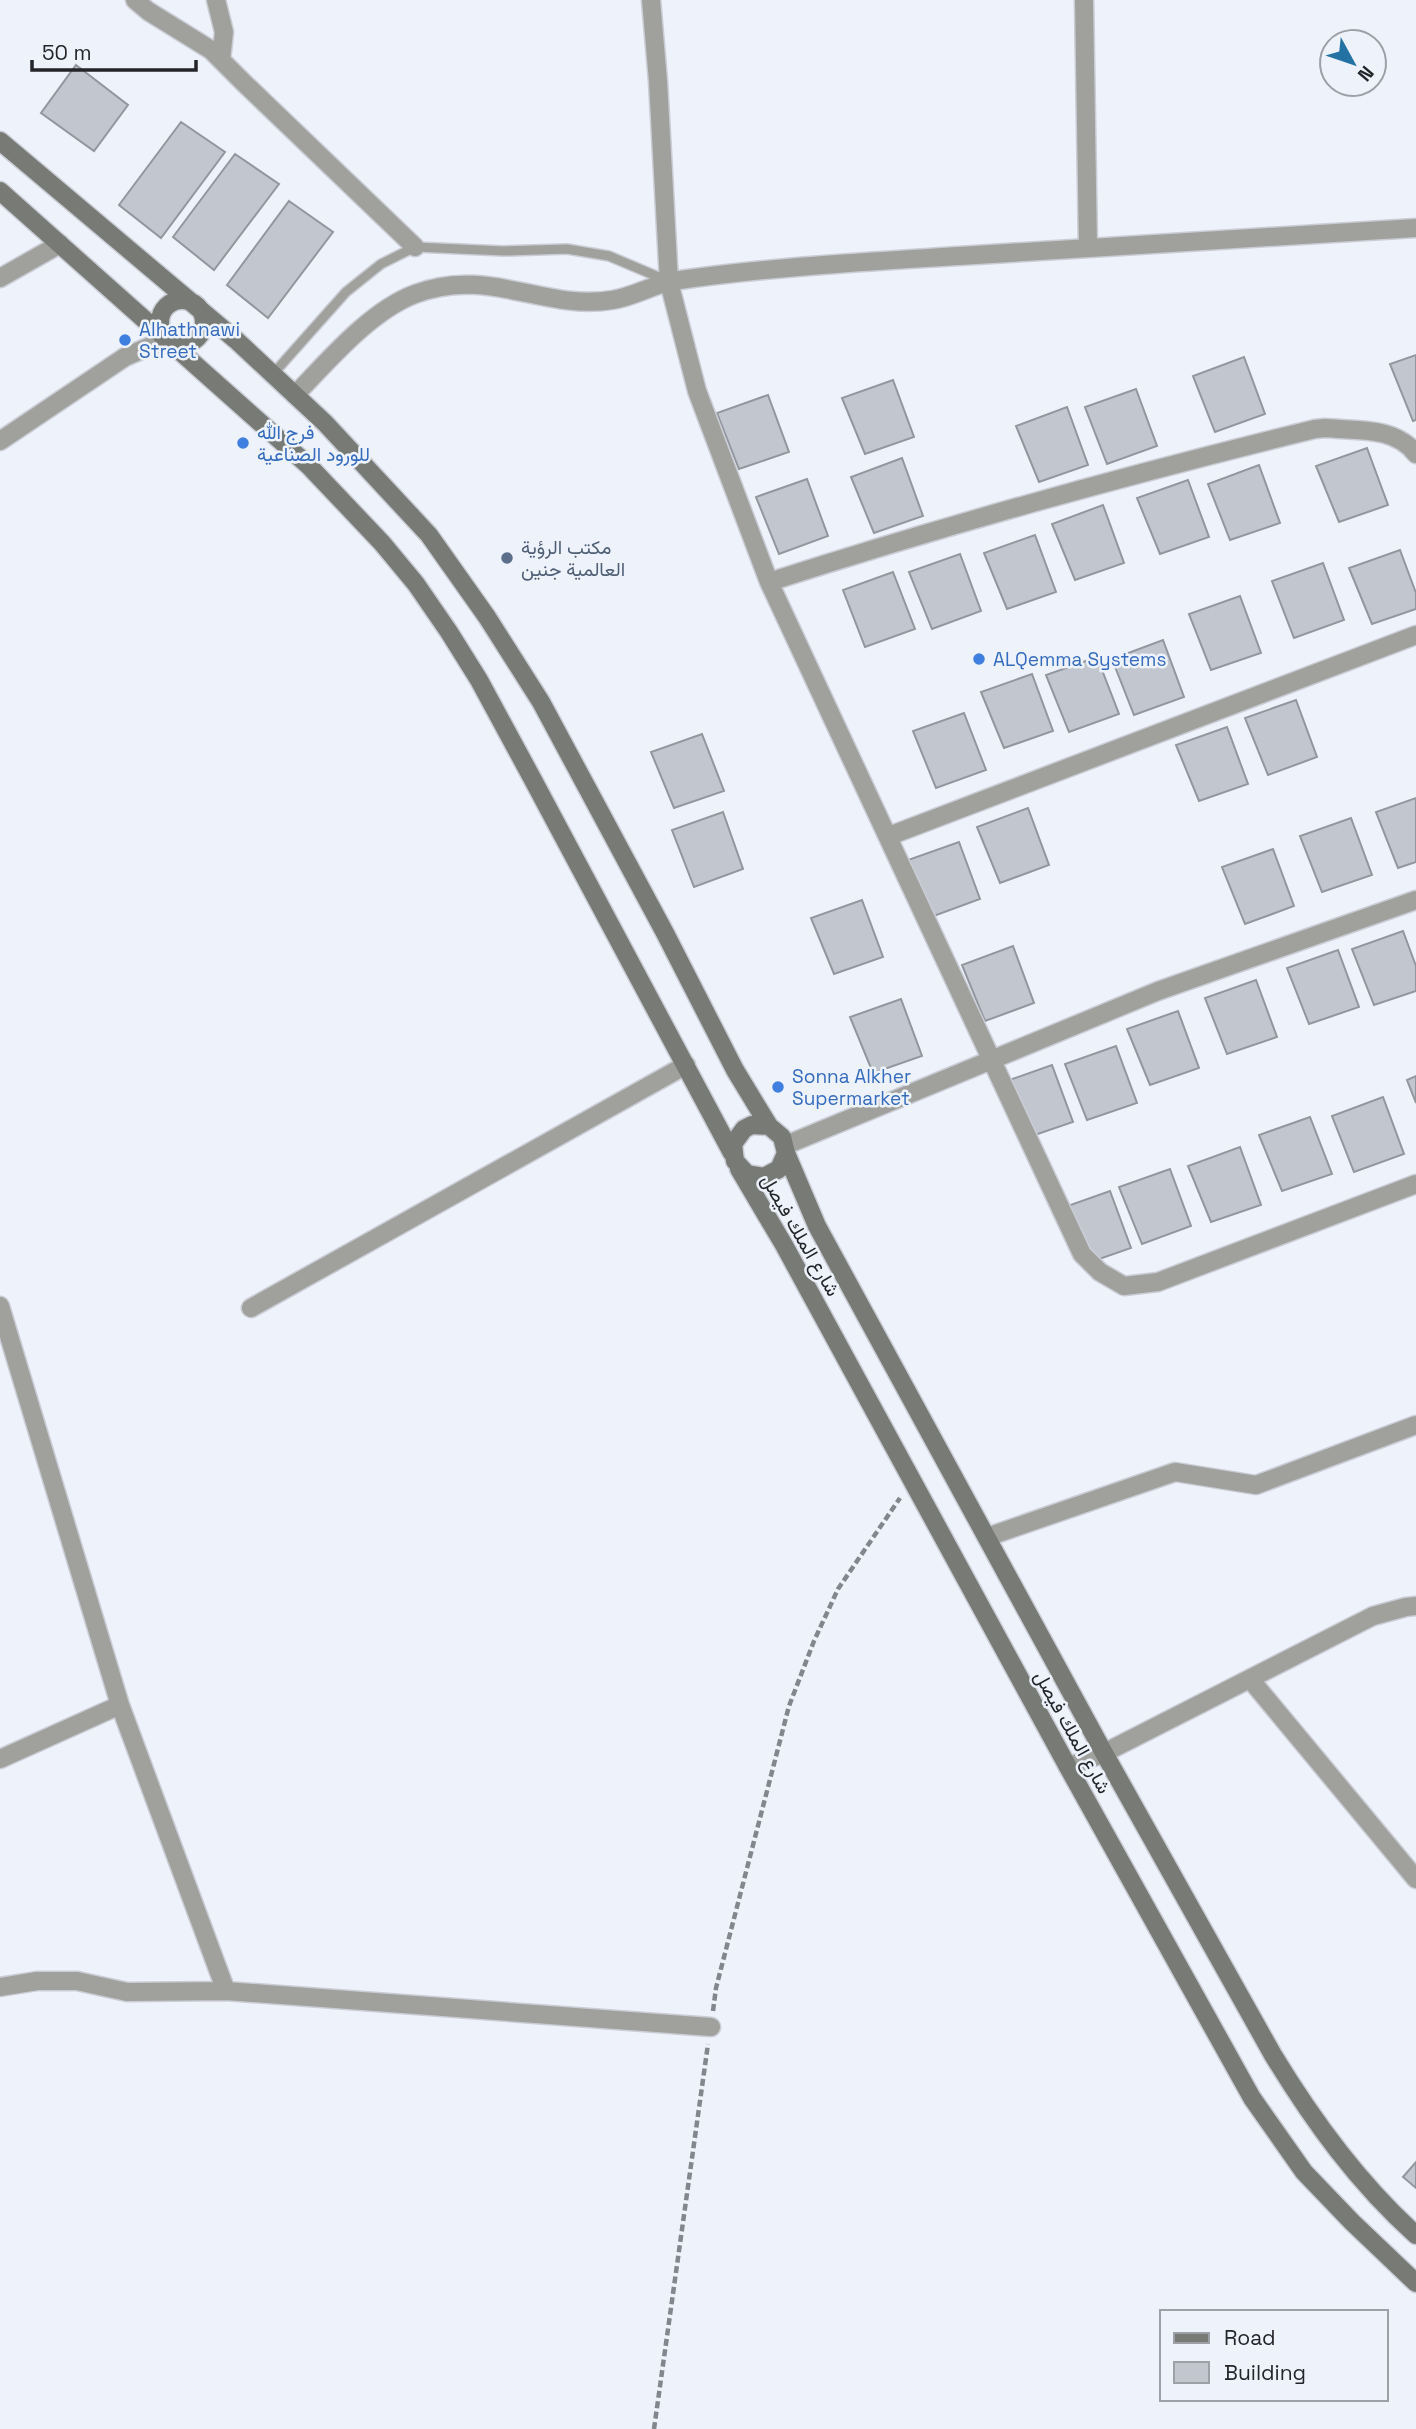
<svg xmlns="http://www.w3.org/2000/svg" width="1416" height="2429" font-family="'Space Grotesk',Vazirmatn,sans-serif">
<rect width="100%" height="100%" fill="#eef2fb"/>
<!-- building -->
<path fill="#c2c6cf" stroke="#92969e" stroke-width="2" d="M76,65L128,105L94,151L41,113Z
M181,122L225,152L161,238L119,205Z
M235,154L279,184L214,270L173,237Z
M289,201L333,232L268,318L227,285Z
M1416,355V420L1413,421L1390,364Z
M1244,357L1265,414L1215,432L1193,376Z
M893,380L914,437L865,454L842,398Z
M1136,389L1157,446L1107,464L1085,407Z
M768,395L789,452L739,469L717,413Z
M1067,407L1088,465L1039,482L1016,426Z
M1367,448L1388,505L1339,522L1316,466Z
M902,458L923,516L874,533L851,477Z
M1259,465L1280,523L1230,540L1208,484Z
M807,479L828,536L779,554L756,497Z
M1188,480L1209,537L1160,554L1137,498Z
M1103,505L1124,563L1075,580L1052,524Z
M1035,535L1056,592L1007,609L984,553Z
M1400,550L1416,593V609L1372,624L1349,568Z
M960,554L981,611L932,629L909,572Z
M1323,563L1344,620L1294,638L1272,581Z
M893,572L915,629L865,647L843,590Z
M1240,596L1261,653L1211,670L1189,614Z
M1163,640L1184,697L1134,715L1112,659Z
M1097,657L1119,714L1069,732L1046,675Z
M1032,674L1053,731L1004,748L981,692Z
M1296,700L1317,757L1268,775L1245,718Z
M964,713L986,770L936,788L913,731Z
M1227,727L1248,784L1199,801L1176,745Z
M702,734L724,791L674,808L651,752Z
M1416,798V862L1398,868L1376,812Z
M1028,808L1049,865L1000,883L977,827Z
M723,812L743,869L694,887L672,830Z
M1351,818L1372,875L1322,892L1300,836Z
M959,842L980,899L931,917L908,860Z
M1273,849L1294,906L1245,924L1222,867Z
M862,900L883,957L834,974L811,918Z
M1403,931L1416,966V991L1374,1005L1352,949Z
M1013,946L1034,1003L985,1021L962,965Z
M1338,950L1359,1007L1309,1024L1287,968Z
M1256,980L1277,1037L1227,1054L1205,998Z
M901,999L922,1056L873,1073L850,1017Z
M1178,1011L1199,1068L1150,1085L1127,1029Z
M1116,1046L1137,1103L1087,1120L1065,1064Z
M1052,1065L1073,1122L1023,1139L1001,1083Z
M1416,1076V1103L1407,1080Z
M1383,1097L1404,1154L1354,1172L1332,1116Z
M1310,1117L1332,1174L1282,1191L1259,1135Z
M1240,1147L1261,1205L1211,1222L1188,1166Z
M1170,1169L1191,1226L1142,1244L1119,1187Z
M1110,1191L1131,1248L1082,1265L1059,1209Z
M1416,2162V2188L1403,2177Z"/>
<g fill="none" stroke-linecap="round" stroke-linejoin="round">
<defs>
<path id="lane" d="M273,374L346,292L381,264L415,247L504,251L567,249L609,256L668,281"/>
<path id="street" d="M135,0L148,11L211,50L244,83L415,247
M216,0L224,32L221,60
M651,0L658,81L669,282L697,391L769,582
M1084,0L1088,247
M0,278L60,244
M295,395C328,361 370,311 415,294C488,266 544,311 612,300C633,297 652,285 673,281C768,267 864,262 959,256C1112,246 1264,237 1416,228
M0,441L125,357L167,339
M1416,454C1395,426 1356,431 1325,428L1315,429C1131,474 949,524 769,582L1082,1254L1100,1272L1124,1286L1158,1282L1416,1184
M889,836L1416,635
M786,1145L1158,991L1416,900
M0,1306L120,1705L226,1991
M251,1308L686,1065
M987,1537L1175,1472L1256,1485L1416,1425
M1250,1679L1416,1879
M0,1759L120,1705
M1068,1767L1104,1753L1373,1616L1406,1607L1416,1606
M0,1987L37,1981H77L127,1992L226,1991L711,2027"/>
<path id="secondary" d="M0,141L236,340L325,423L429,535L487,617L541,702L665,933L735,1070L769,1126L782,1137L786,1153L779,1169L764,1177L747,1174L735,1161L733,1144L744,1129L752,1125L769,1126
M0,191L309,466L382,543L416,584L449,632L479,680L532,778L732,1153
M160 322a22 22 0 1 1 44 0a22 22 0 1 1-44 0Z
M786,1153L817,1226L1104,1753L1273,2055C1313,2121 1358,2183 1416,2235
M739,1169L784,1245L1068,1767L1252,2098L1304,2172L1352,2222L1416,2283"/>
</defs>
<!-- lane casing -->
<use href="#lane" stroke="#cacdd5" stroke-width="12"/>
<!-- street casing -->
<use href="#street" stroke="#cacdd5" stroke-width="21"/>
<!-- secondary casing -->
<use href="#secondary" stroke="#cacdd5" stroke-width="21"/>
<!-- path -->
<path stroke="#83868c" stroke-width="4.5" stroke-dasharray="7 3.5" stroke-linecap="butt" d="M713,2011L716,1988L789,1706L814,1641L838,1589L900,1498
M654,2429L708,2044"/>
<!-- lane -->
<use href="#lane" stroke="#a0a19d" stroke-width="9"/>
<!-- street -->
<use href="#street" stroke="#a0a19d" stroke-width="18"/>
<!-- secondary -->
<use href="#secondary" stroke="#787a75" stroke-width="18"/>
</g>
<!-- markers -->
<g fill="#3f7fe0" stroke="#eef2fb" stroke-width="2.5">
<circle cx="125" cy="340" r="7"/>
<circle cx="243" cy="443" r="7"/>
<circle cx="979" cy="659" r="7"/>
<circle cx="778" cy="1087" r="7"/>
</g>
<circle fill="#5c6f8a" stroke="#eef2fb" stroke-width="2.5" cx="507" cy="558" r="7"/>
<g text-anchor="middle" stroke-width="5" stroke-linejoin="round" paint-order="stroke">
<!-- shop labels -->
<g font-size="19" fill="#366cbe" stroke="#eef2fb" text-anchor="start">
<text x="139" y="336">Alhathnawi<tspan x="139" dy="22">Street</tspan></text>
<text x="257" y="439">فرج الله<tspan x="257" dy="22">للورود الصناعية</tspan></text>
<text x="993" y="666">ALQemma Systems</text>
<text x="792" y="1083">Sonna Alkher<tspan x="792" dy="22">Supermarket</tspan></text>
</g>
<!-- service labels -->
<g font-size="19" fill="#4e5e75" stroke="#eef2fb" text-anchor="start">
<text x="521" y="554">مكتب الرؤية<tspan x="521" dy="22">العالمية جنين</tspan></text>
</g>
<!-- street labels -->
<g font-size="19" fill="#242529" stroke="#eef2fb">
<text transform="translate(801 1235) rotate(60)" y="7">شارع الملك فيصل</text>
<text transform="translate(1073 1732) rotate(61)" y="7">شارع الملك فيصل</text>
</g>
</g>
<!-- legend -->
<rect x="1160" y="2310" width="228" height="91" fill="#eef2fb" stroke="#9da0a7" stroke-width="2"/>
<rect x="1174" y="2333" width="35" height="10" fill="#787a75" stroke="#9da0a7" stroke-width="2"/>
<text x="1224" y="2345" font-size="21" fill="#242529">Road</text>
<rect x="1174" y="2362" width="35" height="21" fill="#c2c6cf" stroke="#9da0a7" stroke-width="2"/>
<text x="1224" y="2380" font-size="21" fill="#242529">Building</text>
<!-- north arrow -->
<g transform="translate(1353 63) rotate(130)"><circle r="33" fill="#eef2fb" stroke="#9da0a7" stroke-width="2"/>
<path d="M0-5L12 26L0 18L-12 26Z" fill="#2471a4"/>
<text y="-10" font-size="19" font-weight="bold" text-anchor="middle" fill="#242529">N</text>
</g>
<!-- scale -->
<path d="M32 60v10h164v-10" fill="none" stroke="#242529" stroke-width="3.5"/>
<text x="42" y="60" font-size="21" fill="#242529" stroke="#eef2fb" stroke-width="5" paint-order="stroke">50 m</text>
</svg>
